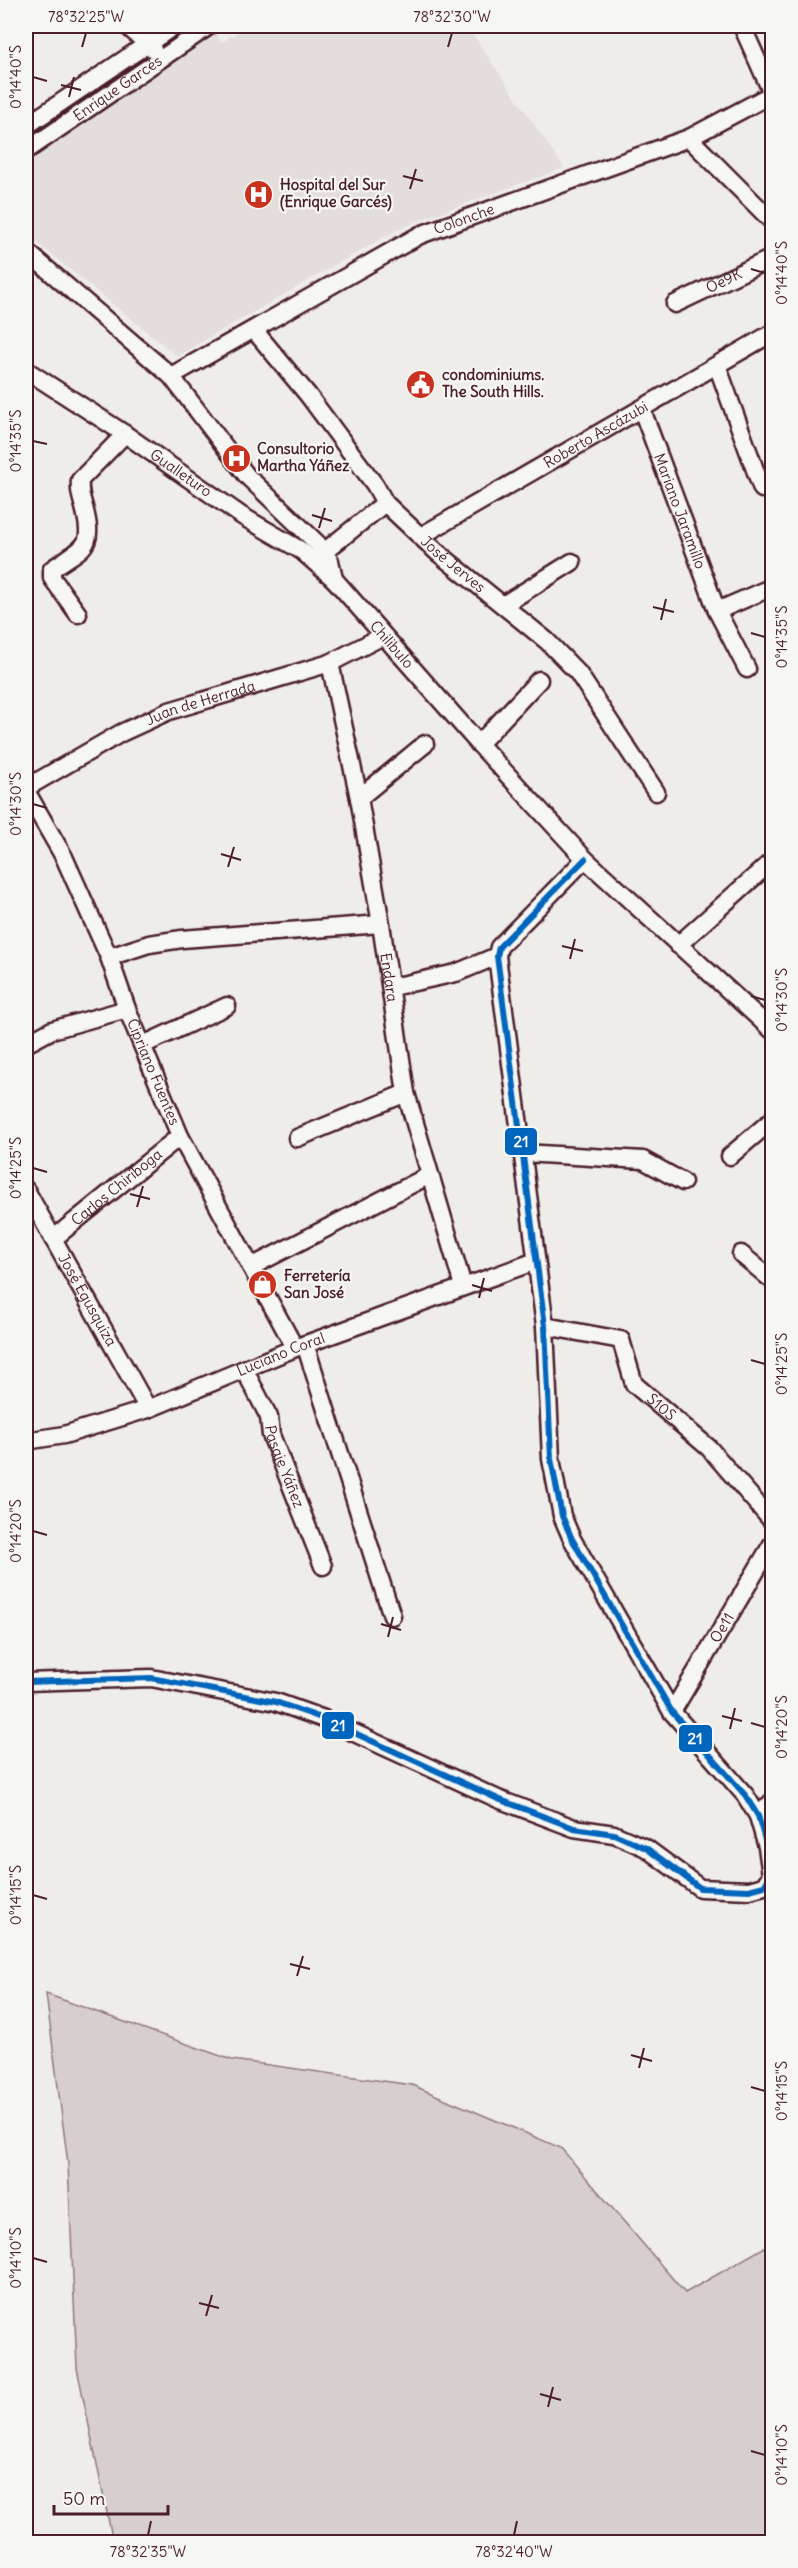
<svg xmlns="http://www.w3.org/2000/svg" width="798" height="2568" font-family="Delius,sans-serif">
<rect width="100%" height="100%" fill="#efedea"/>
<filter id="ink" filterUnits="userSpaceOnUse"><feTurbulence type="fractalNoise" baseFrequency=".0167" numOctaves="2"/><feDisplacementMap in="SourceGraphic" scale="12" xChannelSelector="R" yChannelSelector="G"/><feConvolveMatrix kernelMatrix="1 2 1 2 8 2 1 2 1" color-interpolation-filters="sRGB"/></filter>
<g filter="url(#ink)">
<!-- built -->
<path fill="#e3dedc" d="M247,26H467L564,168L420,220L393,232L177,356L26,234V155L214,30L222,42Z"/>
<!-- green -->
<path fill="#d7cfce" stroke="#90777c" stroke-width="1.5" d="M46,1994L232,2060L412,2085L561,2148L685,2293L772,2243V2542H113L77,2368L68,2164Z"/>
<g fill="none" stroke-linecap="round" stroke-linejoin="round">
<defs>
<g id="minor">
<path d="M127,26L153,49"/>
<path d="M742,26L772,93"/>
<path d="M26,126L174,26"/>
<path d="M689,138L772,221"/>
<path id="s1" d="M26,151L209,26"/>
<path id="s2" d="M26,251L171,376L247,476L318,544L330,561L334,579L479,744L585,859L772,1030"/>
<path id="s3" d="M675,304L772,258"/>
<path id="s4" d="M254,330L308,395L375,485L385,503L437,552L547,641L578,673L656,792"/>
<path d="M717,365L762,489"/>
<path id="s5" d="M26,370L125,434L242,516L302,551L334,579"/>
<path id="s6" d="M171,376L420,235L689,138L772,94"/>
<path id="s7" d="M642,410L717,611L747,669"/>
<path id="s8" d="M421,536L772,333"/>
<path d="M324,552L385,503"/>
<path d="M503,605L572,562"/>
<path d="M717,611L772,587"/>
<path d="M78,614L52,578V569C84,546 95,549 84,507C81,497 79,490 80,480L125,434"/>
<path id="s9" d="M330,663L359,798L381,924L406,1093L463,1286"/>
<path d="M479,744L539,680"/>
<path id="s10" d="M26,788L121,733L169,711L330,663L383,636"/>
<path id="s11" d="M26,791L64,857L109,957L127,1009L180,1136L295,1348"/>
<path d="M359,798L425,744"/>
<path d="M678,945L772,861"/>
<path d="M109,957L149,944L182,939L381,924"/>
<path d="M392,987L456,973L497,956"/>
<path d="M26,1044L52,1030L127,1009"/>
<path d="M143,1045L227,1006"/>
<path d="M297,1138L406,1093"/>
<path d="M523,1153L643,1160L683,1182"/>
<path d="M730,1156L772,1120"/>
<path id="s12" d="M26,1190L148,1409"/>
<path id="s13" d="M53,1239L180,1136"/>
<path d="M741,1254L772,1280"/>
<path d="M251,1267L428,1176"/>
<path id="s14" d="M545,1326L621,1340L634,1384L709,1448L772,1521"/>
<path d="M305,1344L392,1616"/>
<path id="s15" d="M244,1369L269,1417L271,1435L323,1566"/>
<path id="s16" d="M26,1441L64,1435L148,1409L295,1348L536,1261"/>
<path d="M26,1682L151,1678L276,1702L324,1719L498,1799L574,1828L614,1834L646,1848L700,1888L749,1890L764,1886L771,1875L767,1847L758,1816L745,1795L672,1712L572,1539L562,1516L551,1459L545,1326L497,956L499,947L585,859"/>
<path id="s17" d="M672,1712L772,1544"/>
<path d="M758,1816L772,1802"/>
</g>
</defs>
<!-- minor casing -->
<use href="#minor" stroke="#4a1f2b" stroke-width="21"/>
<!-- minor -->
<use href="#minor" stroke="#f6f6f2" stroke-width="16"/>
<defs>
<path id="bus-1" d="M26,1682L151,1678L276,1702L324,1719L498,1799L574,1828L614,1834L646,1848L700,1888L749,1890L764,1886L771,1875L767,1847L758,1816L745,1795L672,1712L572,1539L562,1516L551,1459L545,1326L497,956L499,947L585,859"/>
</defs>
<!-- bus-1 casing -->
<use href="#bus-1" stroke="#f6f6f2" stroke-width="10"/>
<!-- bus-1 -->
<use href="#bus-1" stroke="#0065bd" stroke-width="6"/>
</g>
</g>
<!-- ticks -->
<path fill="none" stroke="#4a1f2b" stroke-width="2" d="M82,47L86,33M448,47L452,33M33,77L47,81M61,85L81,90M69,97L74,77M403,176L423,181M410,189L416,169M751,269L765,273M33,441L47,444M312,515L332,521M319,528L325,508M653,607L674,612M661,620L666,599M751,633L765,637M33,804L47,808M221,854L241,860M228,867L234,847M562,946L583,951M570,959L575,939M751,996L765,1000M33,1168L47,1172M130,1194L150,1199M137,1207L143,1186M472,1285L492,1291M479,1298L484,1278M751,1360L765,1364M33,1531L47,1535M381,1624L401,1630M388,1637L393,1617M722,1716L742,1721M751,1723L765,1727M730,1729L735,1708M33,1895L47,1899M290,1964L310,1969M297,1976L303,1956M631,2055L652,2061M639,2068L644,2048M751,2087L765,2091M33,2258L47,2262M199,2303L219,2308M206,2316L212,2295M540,2394L561,2400M548,2407L553,2387M751,2451L765,2455M148,2535L151,2521M514,2535L517,2521"/>
<!-- icons -->
<defs>
<symbol id="hospital-disc" viewBox="-11 -11 22 22"><circle r="9.5" fill="#c8321e" stroke="#f6f6f2"/><path d="M-5-5h3v3.5h4V-5h3V5h-3V1.5h-4V5h-3Z" fill="#fff"/></symbol>
<symbol id="civic-disc" viewBox="-11 -11 22 22"><circle r="9.5" fill="#c8321e" stroke="#f6f6f2"/><path d="M-.6-6.5H3V-4.5H.6V-3L4-1V1h2V6H-6V1h2V-1L-.6-3ZM-1.2 2.5V6h2.4V2.5Z" fill="#fff"/></symbol>
<symbol id="shop-disc" viewBox="-11 -11 22 22"><circle r="9.5" fill="#c8321e" stroke="#f6f6f2"/><path d="M-5-2.5h2.3a2.7 3.5 0 0 1 5.4 0H5L5.5 6h-11ZM-1.5-2.5h3a1.5 2.3 0 0 0-3 0Z" fill="#fff"/></symbol>
</defs>
<g fill-rule="evenodd">
<use href="#hospital-disc" x="242" y="178" width="33" height="33"/>
<use href="#civic-disc" x="404" y="368" width="33" height="33"/>
<use href="#hospital-disc" x="220" y="442" width="33" height="33"/>
<use href="#shop-disc" x="246" y="1268" width="33" height="33"/>
</g>
<g text-anchor="middle" stroke-width="4.5" stroke-linejoin="round" paint-order="stroke">
<!-- street labels -->
<g font-size="15" fill="#4a1f2b" stroke="#f6f6f2">
<text dy="5" stroke="none"><textPath href="#s1" startOffset="111">Enrique Garcés</textPath></text>
<text dy="5" stroke="none"><textPath href="#s6" startOffset="333">Colonche</textPath></text>
<text dy="5" stroke="none"><textPath href="#s3" startOffset="54">Oe9K</textPath></text>
<text dy="5" stroke="none"><textPath href="#s8" startOffset="202">Roberto Ascázubi</textPath></text>
<text dy="5" stroke="none"><textPath href="#s5" startOffset="186">Gualleturo</textPath></text>
<text dy="5" stroke="none"><textPath href="#s7" startOffset="108">Mariano Jaramillo</textPath></text>
<text dy="5" stroke="none"><textPath href="#s4" startOffset="309">José Jerves</textPath></text>
<text dy="5" stroke="none"><textPath href="#s2" startOffset="542">Chilibulo</textPath></text>
<text dy="5" stroke="none"><textPath href="#s10" startOffset="195">Juan de Herrada</textPath></text>
<text dy="5" stroke="none"><textPath href="#s9" startOffset="320">Endara</textPath></text>
<text dy="5" stroke="none"><textPath href="#s11" startOffset="309">Cipriano Fuentes</textPath></text>
<text dy="5" stroke="none"><textPath href="#s13" startOffset="82">Carlos Chiriboga</textPath></text>
<text dy="5" stroke="none"><textPath href="#s12" startOffset="126">José Egusquiza</textPath></text>
<text dy="5" stroke="none"><textPath href="#s16" startOffset="270">Luciano Coral</textPath></text>
<text dy="5" stroke="none"><textPath href="#s14" startOffset="159">S10S</textPath></text>
<text dy="5" stroke="none"><textPath href="#s15" startOffset="106">Pasaje Yáñez</textPath></text>
<text dy="5" stroke="none"><textPath href="#s17" startOffset="98">Oe11</textPath></text>
</g>
<!-- poi labels -->
<g font-size="15" font-weight="bold" fill="#4a1f2b" stroke="#f6f6f2" text-anchor="start">
<text x="280" y="190">Hospital del Sur<tspan x="280" dy="17">(Enrique Garcés)</tspan></text>
<text x="442" y="380">condominiums.<tspan x="442" dy="17">The South Hills.</tspan></text>
<text x="257" y="454">Consultorio<tspan x="257" dy="17">Martha Yáñez</tspan></text>
<text x="284" y="1281">Ferretería<tspan x="284" dy="17">San José</tspan></text>
</g>
</g>
<g stroke="#f6f6f2" stroke-width="2">
<rect x="504" y="1127" width="34" height="29" rx="6" fill="#0065bd"/>
<rect x="321" y="1711" width="34" height="29" rx="6" fill="#0065bd"/>
<rect x="678" y="1724" width="35" height="29" rx="6" fill="#0065bd"/>
</g>
<g font-size="16" text-anchor="middle" font-weight="bold" fill="#fff">
<text x="521" y="1147">21</text>
<text x="338" y="1731">21</text>
<text x="695" y="1744">21</text>
</g>
<!-- margin -->
<rect width="798" height="2568" fill="none" stroke="#f6f6f2" stroke-width="66"/>
<!-- scale -->
<path d="M54 2505v9h114v-9" fill="none" stroke="#4a1f2b" stroke-width="3"/>
<text x="63" y="2505" font-size="18" fill="#4a1f2b" stroke="#f6f6f2" stroke-width="4.5" paint-order="stroke">50 m</text>
<rect x="33" y="33" width="732" height="2502" fill="none" stroke="#4a1f2b" stroke-width="2"/>
<g font-size="15" text-anchor="middle" fill="#4a1f2b">
<text x="86" y="22">78°32'25"W</text>
<text x="452" y="22">78°32'30"W</text>
<text transform="translate(16 77) rotate(-90)" y="5">0°14'40"S</text>
<text transform="translate(782 273) rotate(-90)" y="5">0°14'40"S</text>
<text transform="translate(16 441) rotate(-90)" y="5">0°14'35"S</text>
<text transform="translate(782 637) rotate(-90)" y="5">0°14'35"S</text>
<text transform="translate(16 804) rotate(-90)" y="5">0°14'30"S</text>
<text transform="translate(782 1000) rotate(-90)" y="5">0°14'30"S</text>
<text transform="translate(16 1168) rotate(-90)" y="5">0°14'25"S</text>
<text transform="translate(782 1364) rotate(-90)" y="5">0°14'25"S</text>
<text transform="translate(16 1531) rotate(-90)" y="5">0°14'20"S</text>
<text transform="translate(782 1727) rotate(-90)" y="5">0°14'20"S</text>
<text transform="translate(16 1895) rotate(-90)" y="5">0°14'15"S</text>
<text transform="translate(782 2091) rotate(-90)" y="5">0°14'15"S</text>
<text transform="translate(16 2258) rotate(-90)" y="5">0°14'10"S</text>
<text transform="translate(782 2455) rotate(-90)" y="5">0°14'10"S</text>
<text x="148" y="2557">78°32'35"W</text>
<text x="514" y="2557">78°32'40"W</text>
</g>
</svg>
